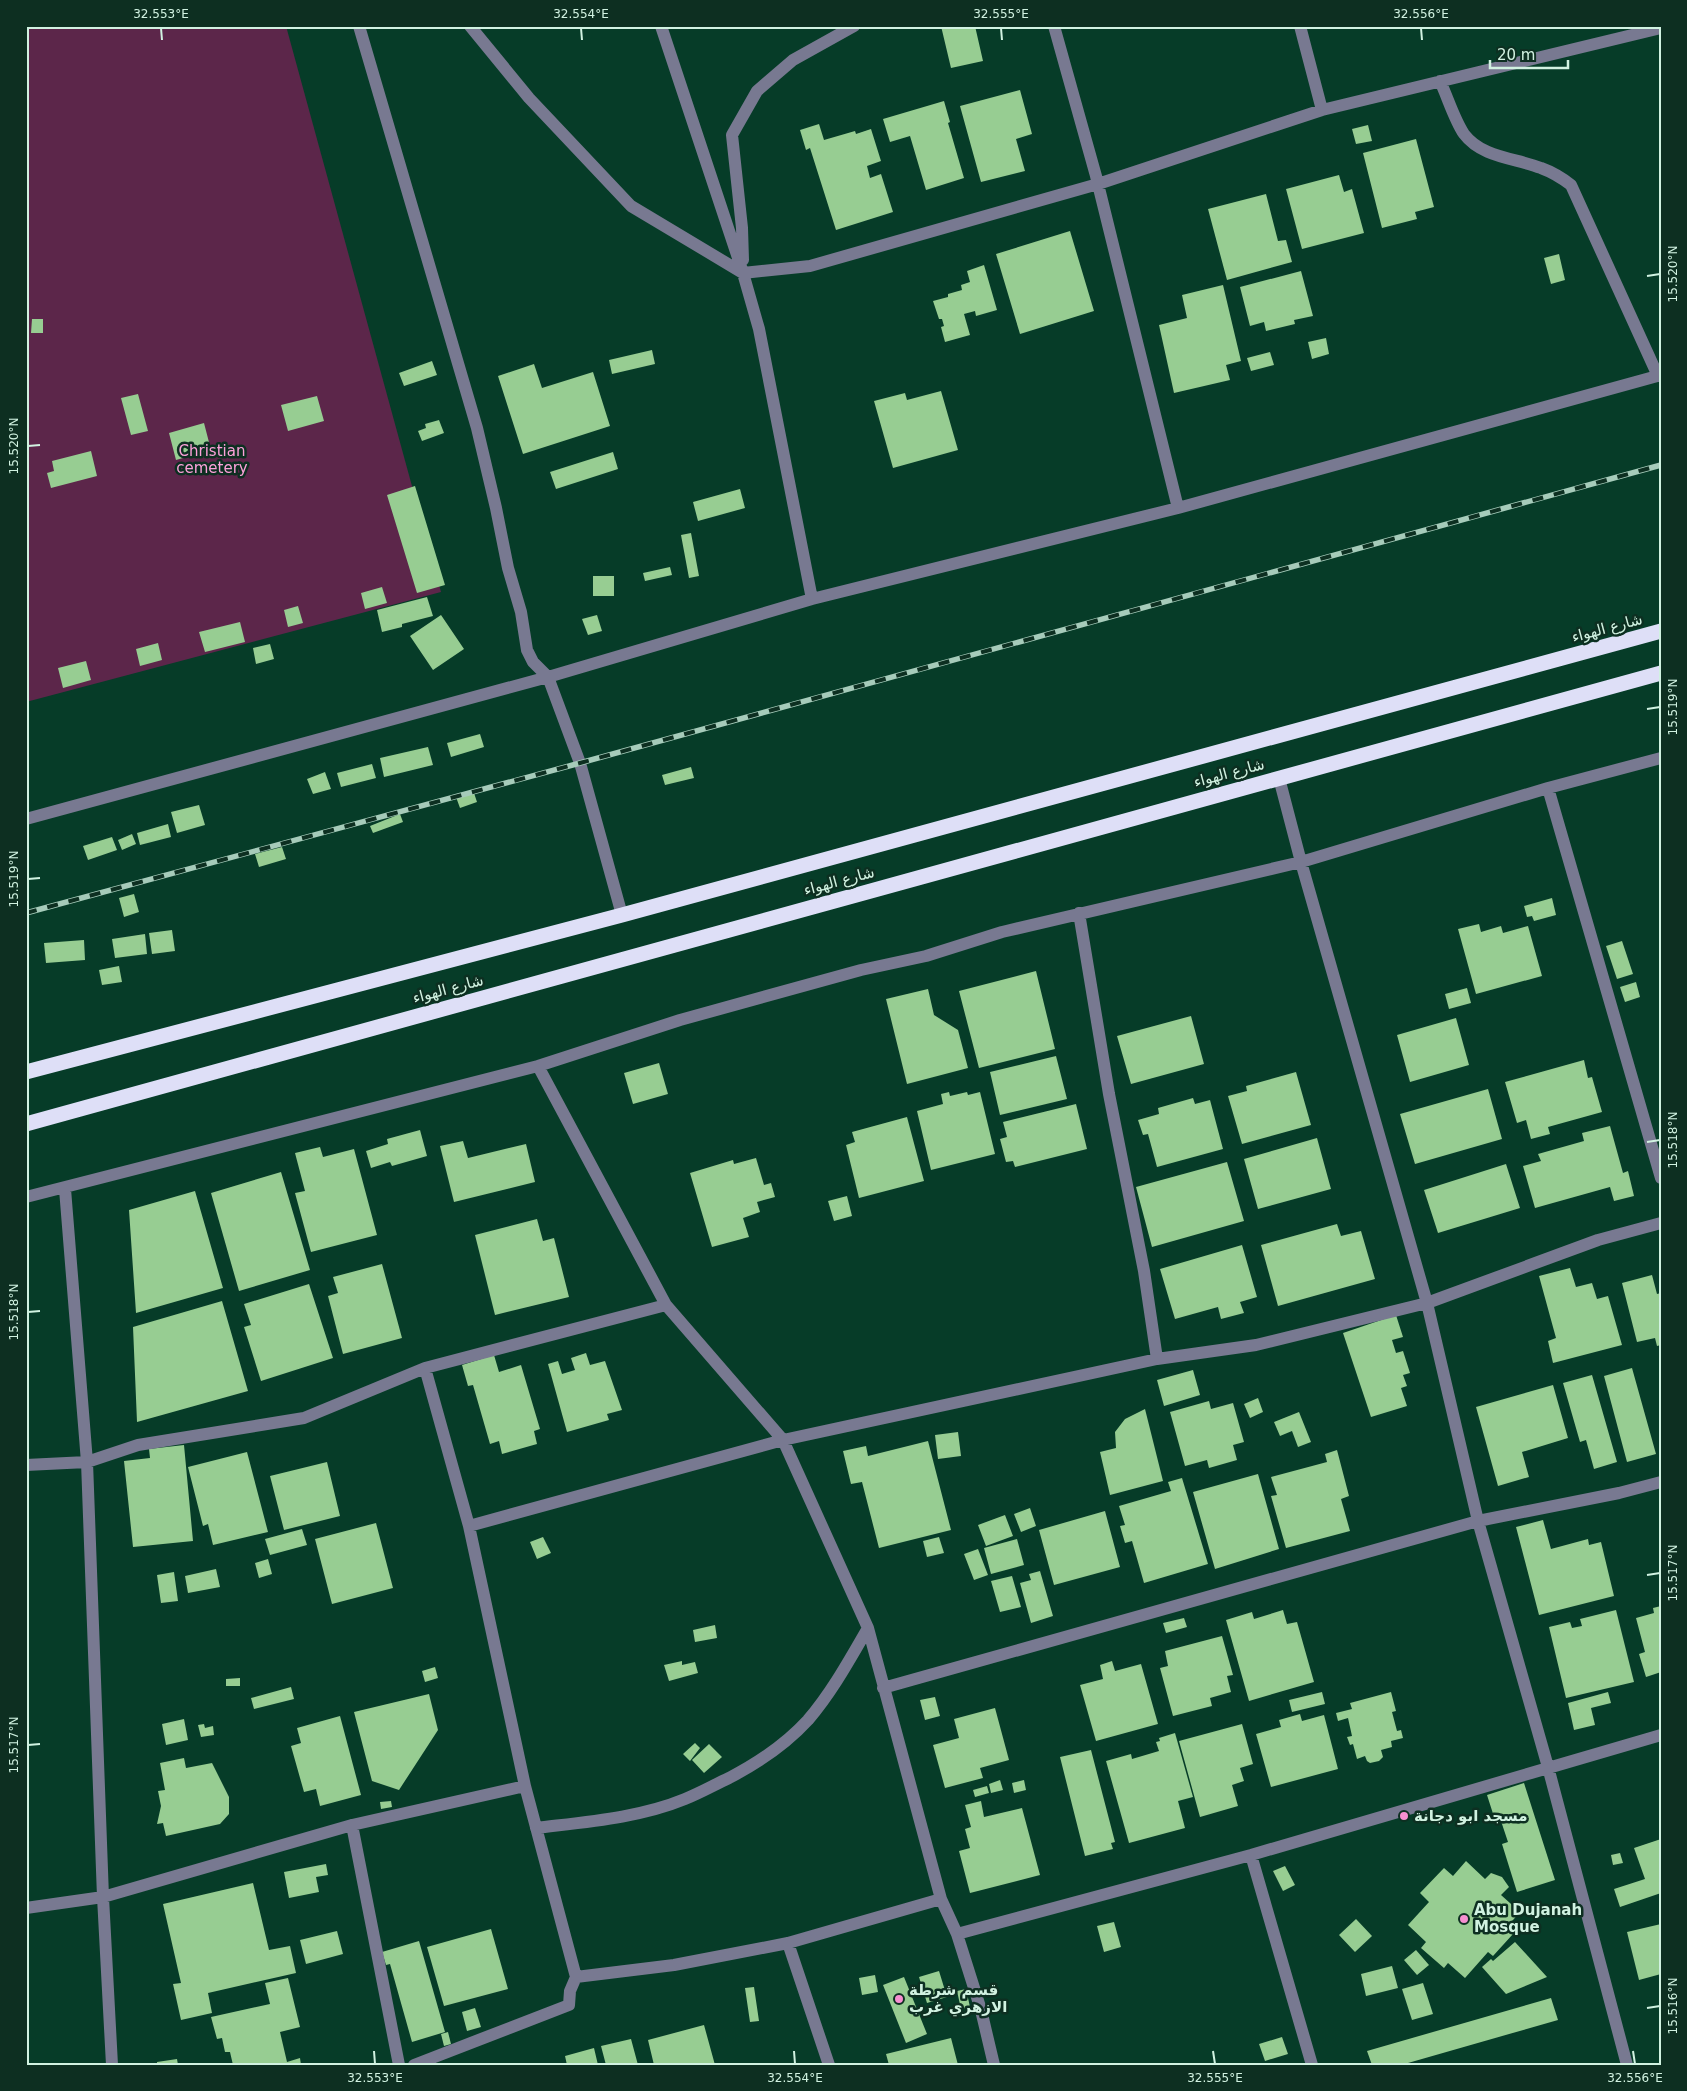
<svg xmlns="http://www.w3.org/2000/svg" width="1687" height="2091" font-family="'DejaVu Sans',Cairo,sans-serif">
<rect width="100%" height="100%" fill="#063c28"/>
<!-- green -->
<path fill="#5c264a" d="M26,26H286L441,592L26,702Z"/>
<!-- building -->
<path fill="#97cd92" d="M941,26H975L983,61L951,68Z
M1020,90L1032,134L1016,139L1025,171L981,182L960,106Z
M944,101L950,122L948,123L964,178L926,190L910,136L890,142L883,119Z
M819,124L824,140L855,131L856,134L871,129L881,161L867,166L870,178L881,174L893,212L836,230L810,148L806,150L800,130Z
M1368,125L1372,141L1356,144L1352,129Z
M1416,139L1434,207L1415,212L1417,219L1382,228L1363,153Z
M1339,175L1344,192L1352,189L1364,233L1302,249L1286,189Z
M1266,194L1278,241L1286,240L1292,262L1227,280L1208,209Z
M1070,231L1094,311L1020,334L996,254Z
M1559,254L1565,280L1551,284L1544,258Z
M984,265L997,310L976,316L975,311L964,314L970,335L945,342L941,327L944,326L942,319H939L933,301L948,297V294L962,290L961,285L970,282L967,271Z
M1301,271L1313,316L1294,320L1295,324L1266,331L1264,322L1250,326L1240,287Z
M1223,285L1241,361L1226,365L1230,380L1174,393L1159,325L1187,318L1182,295Z
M32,319H43V333H31Z
M1326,338L1329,354L1312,359L1308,342Z
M652,350L655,364L612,374L609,360Z
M1270,352L1274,365L1251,371L1247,358Z
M432,361L437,375L404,386L399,373Z
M534,364L542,388L593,372L610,426L523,454L498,376Z
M941,391L958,450L893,468L874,401L905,393L907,400Z
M138,394L148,431L131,435L121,398Z
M317,396L324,421L288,431L281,405Z
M439,420L444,433L422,441L418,431L426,428L425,424Z
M204,423L211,450L176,460L169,433Z
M91,451L97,476L51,488L47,473L54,471L52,461Z
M613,452L618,469L556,489L550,472Z
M415,486L445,585L417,593L387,495Z
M740,489L745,508L698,521L693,502Z
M691,533L699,576L689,578L681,535Z
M670,567L672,575L645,581L643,573Z
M593,576H614V596H593Z
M382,587L387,603L365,609L361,593Z
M427,597L433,616L402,624V627L382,632L377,610Z
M298,606L303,623L288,627L284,610Z
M441,615L464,649L433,670L410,636Z
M597,615L602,631L588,635L582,619Z
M240,622L245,642L205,652L199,632Z
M158,643L162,660L140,666L136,649Z
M270,644L274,659L256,664L253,648Z
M86,661L91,680L63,688L58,668Z
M480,734L484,747L451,757L447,743Z
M428,747L433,765L384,777L380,758Z
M372,764L376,778L341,787L337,773Z
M691,767L694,778L665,785L662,775Z
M325,772L331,789L313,794L307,779Z
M474,793L477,802L460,808L456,797Z
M199,805L205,825L177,833L171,812Z
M400,814L403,822L373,833L370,826Z
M168,824L171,837L140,845L137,833Z
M132,834L136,844L122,850L118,840Z
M112,837L117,850L88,860L83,846Z
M282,847L286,859L259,867L255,854Z
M134,894L139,912L124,917L119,898Z
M1552,898L1556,915L1534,921L1532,916L1527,917L1524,906Z
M1479,924L1481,932L1501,926L1503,933L1528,926L1542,976L1476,994L1458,929Z
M172,930L175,951L152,954L149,933Z
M145,934L147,954L115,958L112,939Z
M84,940L85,960L46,963L44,943Z
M1622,941L1633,974L1617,979L1606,946Z
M119,966L122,982L102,985L99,970Z
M1036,971L1055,1049L979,1068L959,991Z
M1636,982L1640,997L1625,1002L1620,987Z
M1467,988L1471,1003L1449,1009L1445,994Z
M928,989L934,1015L958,1030L968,1068L907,1084L886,999Z
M1191,1016L1204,1064L1131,1084L1117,1036Z
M1456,1018L1469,1065L1410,1082L1397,1035Z
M1056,1056L1067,1099L1000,1115L990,1072Z
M1584,1060L1588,1078L1592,1077L1602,1112L1548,1127L1550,1134L1531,1139L1526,1120L1517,1123L1505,1082Z
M659,1063L668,1094L633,1104L624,1073Z
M1296,1072L1311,1125L1242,1144L1228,1096L1247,1091L1246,1086Z
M1488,1089L1502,1139L1415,1164L1400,1114Z
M949,1092L950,1096L967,1092L968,1095L980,1092L995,1154L931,1170L917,1111L943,1104L941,1094Z
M1193,1098L1195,1104L1210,1100L1223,1149L1157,1167L1148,1134L1143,1135L1138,1120L1159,1114L1158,1108Z
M1076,1104L1087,1149L1015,1167L1013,1161L1006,1162L1000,1139L1007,1137L1003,1122Z
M907,1117L924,1181L859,1198L846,1145L855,1142L852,1132Z
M1610,1126L1623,1173L1628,1171L1634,1196L1614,1201L1610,1187L1535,1208L1523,1166L1541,1161L1538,1154L1584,1141L1582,1133Z
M420,1130L427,1156L392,1166L390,1162L371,1168L366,1151L388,1144L387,1139Z
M1317,1138L1331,1189L1258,1209L1244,1159Z
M463,1141L468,1158L526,1144L535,1182L454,1202L440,1146Z
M320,1147L323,1157L354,1149L377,1235L311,1252L295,1193L305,1191L295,1153Z
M756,1158L764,1185L771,1183L775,1197L757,1202L760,1212L743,1218L749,1237L712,1247L690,1173L733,1160L734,1164Z
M1227,1162L1244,1221L1152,1247L1136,1187Z
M1506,1164L1520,1208L1438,1233L1424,1190Z
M281,1172L310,1270L239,1291L211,1193Z
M195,1191L223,1288L136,1313L129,1210Z
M847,1196L852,1216L834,1221L828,1201Z
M537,1219L543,1241L554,1238L569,1297L495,1315L475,1235Z
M1337,1224L1341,1236L1361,1231L1375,1279L1278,1306L1261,1245Z
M1242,1245L1257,1297L1240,1302L1244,1313L1221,1319L1218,1307L1175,1319L1160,1269Z
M382,1264L402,1338L343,1354L328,1296L338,1293L333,1277Z
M1570,1268L1576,1287L1592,1283L1597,1299L1608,1296L1622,1345L1553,1363L1548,1341L1556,1338L1539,1276Z
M1652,1275L1657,1294L1661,1293V1345L1657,1346L1655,1338L1637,1342L1622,1283Z
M309,1284L333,1358L261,1381L244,1327L251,1325L244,1304Z
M222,1301L248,1391L137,1422L133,1327Z
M1396,1315L1403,1337L1392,1340L1396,1353L1403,1351L1410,1373L1403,1375L1407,1386L1401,1388L1407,1406L1371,1417L1343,1333Z
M586,1353L590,1365L605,1361L622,1410L607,1414L609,1420L567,1432L548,1364L558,1361L562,1374L575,1370L571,1358Z
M494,1355L499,1372L521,1365L540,1429L534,1431L537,1444L502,1454L499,1441L490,1444L473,1385L468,1386L462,1365Z
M1632,1368L1656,1454L1627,1462L1604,1376Z
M1193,1370L1200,1395L1164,1406L1157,1380Z
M1592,1375L1617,1462L1594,1469L1586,1440L1580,1442L1563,1383Z
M1553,1385L1568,1438L1522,1452L1529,1477L1498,1486L1476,1407Z
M1258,1398L1263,1412L1250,1418L1244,1404Z
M1209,1401L1211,1409L1233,1403L1244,1442L1233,1445L1237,1460L1209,1468L1207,1460L1185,1466L1170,1412Z
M1145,1409L1163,1481L1110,1495L1100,1452L1116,1448L1115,1432L1125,1419Z
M1299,1412L1311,1442L1298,1447L1292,1431L1280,1436L1274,1422Z
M958,1432L961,1456L938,1459L935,1435Z
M928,1441L951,1530L879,1548L862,1482L851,1484L843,1451L866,1446L868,1456Z
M184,1445L193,1541L133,1547L124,1461L150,1458L149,1449Z
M1337,1450L1349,1496L1341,1499L1350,1531L1286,1548L1271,1496L1277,1495L1271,1477L1327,1462L1325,1454Z
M247,1452L268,1532L213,1545L208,1524L203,1526L188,1467Z
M327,1462L340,1516L284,1530L270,1476Z
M1258,1474L1279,1549L1215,1569L1193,1492Z
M1182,1478L1208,1564L1144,1583L1132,1541L1125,1543L1120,1526L1125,1525L1119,1506L1171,1491L1168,1482Z
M1030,1508L1036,1526L1021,1532L1014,1514Z
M1105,1511L1120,1567L1054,1585L1039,1530Z
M1005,1515L1013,1536L986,1546L978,1525Z
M1543,1520L1551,1549L1588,1539L1589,1545L1601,1542L1614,1596L1539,1615L1516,1527Z
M376,1523L393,1588L332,1604L315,1539Z
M302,1529L307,1545L270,1555L265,1539Z
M543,1537L551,1553L537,1559L530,1542Z
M939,1537L944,1553L927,1557L923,1541Z
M1017,1539L1024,1565L991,1574L984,1548Z
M978,1549L988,1575L974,1580L964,1554Z
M268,1559L272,1574L259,1578L255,1563Z
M216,1569L220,1587L188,1593L185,1576Z
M1040,1571L1053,1616L1031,1623L1020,1583L1031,1580L1029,1574Z
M174,1572L178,1601L161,1603L157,1575Z
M1012,1576L1021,1607L1000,1612L991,1581Z
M1661,1606V1672L1646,1677L1639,1654L1645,1652L1636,1618L1654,1613L1653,1608Z
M1283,1610L1287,1624L1297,1622L1314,1682L1249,1701L1226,1620L1252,1612L1254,1619Z
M1616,1610L1634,1682L1566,1698L1549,1627L1570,1622L1572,1628L1582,1626L1580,1619Z
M1184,1618L1187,1627L1166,1633L1163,1623Z
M715,1625L717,1638L695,1642L693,1630Z
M1222,1636L1233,1675L1227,1676L1231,1692L1210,1698L1212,1706L1173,1716L1160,1668L1168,1666L1165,1651Z
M682,1661V1665L695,1662L698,1673L669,1681L664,1665Z
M1112,1661L1115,1671L1141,1664L1158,1724L1096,1741L1080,1685L1103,1679L1100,1665Z
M435,1667L438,1678L425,1682L422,1671Z
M240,1678V1686H226V1679Z
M291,1687L294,1699L254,1709L251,1698Z
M1322,1692L1325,1704L1292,1712L1289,1700Z
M1391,1692L1396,1711L1392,1712L1397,1731L1401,1730L1403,1738L1391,1741L1392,1747L1381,1750L1383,1757L1379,1761L1370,1763L1367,1761L1365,1756L1357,1759L1353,1744L1350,1745L1347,1737L1352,1736L1348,1718L1338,1721L1336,1713L1352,1709L1350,1703Z
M1608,1692L1611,1703L1591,1708L1595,1725L1574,1730L1568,1703Z
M429,1694L438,1730L399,1790L372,1781L354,1712Z
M935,1697L940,1716L925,1720L920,1700Z
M995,1708L1009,1760L980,1768L983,1778L945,1788L933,1745L959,1738L954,1719Z
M1300,1714L1302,1721L1324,1715L1338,1769L1271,1787L1256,1734L1281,1727L1279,1720Z
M340,1716L361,1795L320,1806L316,1789L304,1792L291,1746L301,1743L297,1728Z
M184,1719L188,1740L166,1745L162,1724Z
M204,1724L205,1728L213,1726L214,1735L201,1737L198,1725Z
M1242,1724L1253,1764L1240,1768L1244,1781L1232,1785L1238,1806L1200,1817L1179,1741Z
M1175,1733L1193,1797L1178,1801L1185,1828L1129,1843L1106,1761L1131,1754L1132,1759L1159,1751L1156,1742L1160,1741L1159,1738Z
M695,1743L700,1748L690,1761L683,1754Z
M709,1744L722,1757L704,1773L692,1760Z
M1091,1750L1115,1842L1111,1843L1113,1849L1085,1856L1060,1757Z
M184,1758L186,1768L212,1763L229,1797V1814L220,1824L166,1836L163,1823L157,1824L161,1806L158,1791L165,1790L160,1763Z
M1000,1780L1003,1790L991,1793L989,1784Z
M1024,1780L1026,1790L1014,1793L1012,1783Z
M1524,1783L1555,1880L1517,1892L1502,1844L1508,1842L1501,1821L1496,1823L1487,1795Z
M987,1786L989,1793L975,1797L973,1790Z
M391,1801L392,1807L381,1809L380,1802Z
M981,1801L984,1817L1022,1808L1040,1875L970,1893L959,1851L970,1848L965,1829L971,1827L965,1805Z
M1661,1839V1893L1620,1907L1614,1889L1645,1879L1634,1848Z
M1620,1853L1623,1863L1613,1865L1611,1855Z
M1466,1861L1485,1879L1491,1873L1502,1877L1509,1887L1501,1895L1520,1912L1506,1928L1513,1934L1493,1956L1488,1952L1465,1978L1448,1963L1444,1968L1421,1948L1426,1942L1408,1925L1429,1902L1420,1893L1444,1868L1453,1876Z
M326,1864L328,1875L316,1877L319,1892L289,1898L284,1872Z
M1285,1866L1295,1885L1283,1891L1273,1871Z
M253,1883L269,1950L290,1946L296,1973L208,1993L212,2013L181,2020L173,1984L181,1983L163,1904Z
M1356,1919L1372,1936L1355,1952L1339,1935Z
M1114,1922L1121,1947L1104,1952L1097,1926Z
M1661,1924V1974L1639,1980L1627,1932Z
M491,1929L508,1989L444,2006L427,1947Z
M337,1931L343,1954L306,1964L300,1940Z
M419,1941L445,2032L412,2042L390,1964L386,1965L382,1952Z
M1515,1942L1547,1977L1506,1994L1482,1967L1491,1959L1493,1961Z
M1416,1950L1429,1965L1417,1975L1404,1960Z
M1392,1966L1398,1988L1366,1996L1361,1974Z
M939,1971L947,1997L927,2003L919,1977Z
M875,1975L878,1992L862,1995L859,1978Z
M904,1977L927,2034L906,2043L883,1985Z
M288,1978L300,2027L280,2032L287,2062L300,2058L301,2065H233L230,2052H225L222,2038L217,2039L211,2017L270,2004L265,1983Z
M1423,1983L1433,2014L1412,2020L1402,1989Z
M754,1987L759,2021L750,2022L745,1988Z
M966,1989L970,2007L961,2009L957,1991Z
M1551,1998L1558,2020L1401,2065H1372L1367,2051Z
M475,2008L481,2027L467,2031L462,2012Z
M704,2025L715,2065H654L648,2040Z
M448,2032L451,2044L444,2046L441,2034Z
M1282,2037L1288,2054L1265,2061L1259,2044Z
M951,2038L958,2065H889L886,2054Z
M631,2039L638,2065H606L601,2046Z
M594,2048L598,2065H567L565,2056Z
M177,2059L178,2065H157V2062Z"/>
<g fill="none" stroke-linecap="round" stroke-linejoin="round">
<!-- minor -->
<path stroke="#787991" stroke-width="12" d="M359,26L477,428L496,508L508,568L521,612L527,650L533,662L548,677L580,763L622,915
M470,26L529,98L631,206L743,273L810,266L1098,184L1322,110L1661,28
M661,26L743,273L759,329L812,599
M1054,26L1096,176L1178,508
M1300,26L1322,110
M1440,81C1448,98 1454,119 1464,134C1482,158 1516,158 1541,168C1552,172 1562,178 1571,185L1658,376
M743,260L742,228L732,135L757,91L793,60L854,26
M1279,778L1301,862L1427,1303L1478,1521L1548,1767L1627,2065
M1548,788L1661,1178
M26,819L548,677L812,599L1178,508L1661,375
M1079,913L1109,1094L1144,1271L1157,1359
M538,1066L666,1305L783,1440L868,1628L941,1899
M65,1189L87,1462L103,1897L112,2065
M26,1197L538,1066L680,1020L861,970L926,956L1002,932L1301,862L1548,788L1661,758
M26,1465L87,1462L138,1445L304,1418L425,1368L666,1305
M469,1526L783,1440L1157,1359L1256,1345L1427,1303L1598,1240L1661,1223
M883,1688L1478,1521L1619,1493L1661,1482
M352,1825L399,2065
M536,1828C585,1822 639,1818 685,1799C700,1793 714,1785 729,1778C758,1763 786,1744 808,1720C832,1692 850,1659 868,1628
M1251,1855L1312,2065
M26,1908L103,1897L352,1825L525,1786
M957,1934L981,2010L994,2065
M788,1943L829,2065
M576,1977L674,1965L788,1943L941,1899L957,1934L1251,1855L1661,1735
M414,2065L569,2005L570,1991L576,1977L525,1786L469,1526L425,1368"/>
<!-- highway -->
<path stroke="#dedff7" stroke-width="15" d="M26,1072L622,915L1661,631
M26,1124L1661,673"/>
<defs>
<path id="rail" d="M26,913L580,763L1661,465"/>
</defs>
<!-- rail casing -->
<use href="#rail" stroke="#a6cbba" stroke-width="5.5"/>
<!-- rail -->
<use href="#rail" stroke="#0d2f21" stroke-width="4" stroke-dasharray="11" stroke-linecap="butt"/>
</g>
<!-- ticks -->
<path fill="none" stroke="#d1f2e1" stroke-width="2" d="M161,28L162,40M581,28L582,40M1001,28L1002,40M1421,28L1422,40M1647,276L1660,274M28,446L40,445M1647,709L1660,707M28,879L40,878M1647,1142L1660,1140M28,1312L40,1311M1647,1575L1660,1573M28,1745L40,1744M1647,2008L1660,2006M374,2051L375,2064M794,2051L795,2064M1213,2051L1215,2064M1633,2051L1635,2064"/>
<!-- markers -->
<g fill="#f690d0" stroke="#0d2f21" stroke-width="2">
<circle cx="1404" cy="1816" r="5"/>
<circle cx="1464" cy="1919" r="5"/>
<circle cx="899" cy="1999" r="5"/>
</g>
<g text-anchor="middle" stroke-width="5" stroke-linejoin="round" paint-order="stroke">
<!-- park labels -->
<g font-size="15" fill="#fca1da" stroke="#0d2f21">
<text x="212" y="456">Christian<tspan x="212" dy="17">cemetery</tspan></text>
</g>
<!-- street labels -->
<g font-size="15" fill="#d1f2e1" stroke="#0d2f21">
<text transform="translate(1607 628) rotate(-15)" y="5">شارع الهواء</text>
<text transform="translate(1229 773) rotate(-15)" y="5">شارع الهواء</text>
<text transform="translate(839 881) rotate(-15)" y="5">شارع الهواء</text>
<text transform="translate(448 989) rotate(-15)" y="5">شارع الهواء</text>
</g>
<!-- poi labels -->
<g font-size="15" font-weight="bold" fill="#d1f2e1" stroke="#0d2f21" text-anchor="start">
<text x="1414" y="1821">مسجد ابو دجانة</text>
<text x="1474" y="1915">Abu Dujanah<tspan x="1474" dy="17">Mosque</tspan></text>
<text x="909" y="1995">قسم شرطة<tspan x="909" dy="17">الازهري غرب</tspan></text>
</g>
</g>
<!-- border -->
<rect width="1687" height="2091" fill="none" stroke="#0d2f21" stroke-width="55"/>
<!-- scale -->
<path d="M1490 60v8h78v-8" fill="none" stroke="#d1f2e1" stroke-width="2.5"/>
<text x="1497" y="60" font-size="15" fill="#d1f2e1" stroke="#0d2f21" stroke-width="4" paint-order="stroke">20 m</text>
<rect x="28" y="28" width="1632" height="2036" fill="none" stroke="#d1f2e1" stroke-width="2"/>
<g font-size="12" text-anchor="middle" fill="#d1f2e1">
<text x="161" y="18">32.553°E</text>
<text x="581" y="18">32.554°E</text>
<text x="1001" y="18">32.555°E</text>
<text x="1421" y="18">32.556°E</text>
<text transform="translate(1673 274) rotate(-90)" y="4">15.520°N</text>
<text transform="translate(14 446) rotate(-90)" y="4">15.520°N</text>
<text transform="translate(1673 707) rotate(-90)" y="4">15.519°N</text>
<text transform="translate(14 879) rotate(-90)" y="4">15.519°N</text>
<text transform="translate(1673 1140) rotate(-90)" y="4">15.518°N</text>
<text transform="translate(14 1312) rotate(-90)" y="4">15.518°N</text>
<text transform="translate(1673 1573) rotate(-90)" y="4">15.517°N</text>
<text transform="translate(14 1745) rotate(-90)" y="4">15.517°N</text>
<text transform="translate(1673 2006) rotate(-90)" y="4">15.516°N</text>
<text x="375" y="2082">32.553°E</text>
<text x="795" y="2082">32.554°E</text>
<text x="1215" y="2082">32.555°E</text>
<text x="1635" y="2082">32.556°E</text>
</g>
</svg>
